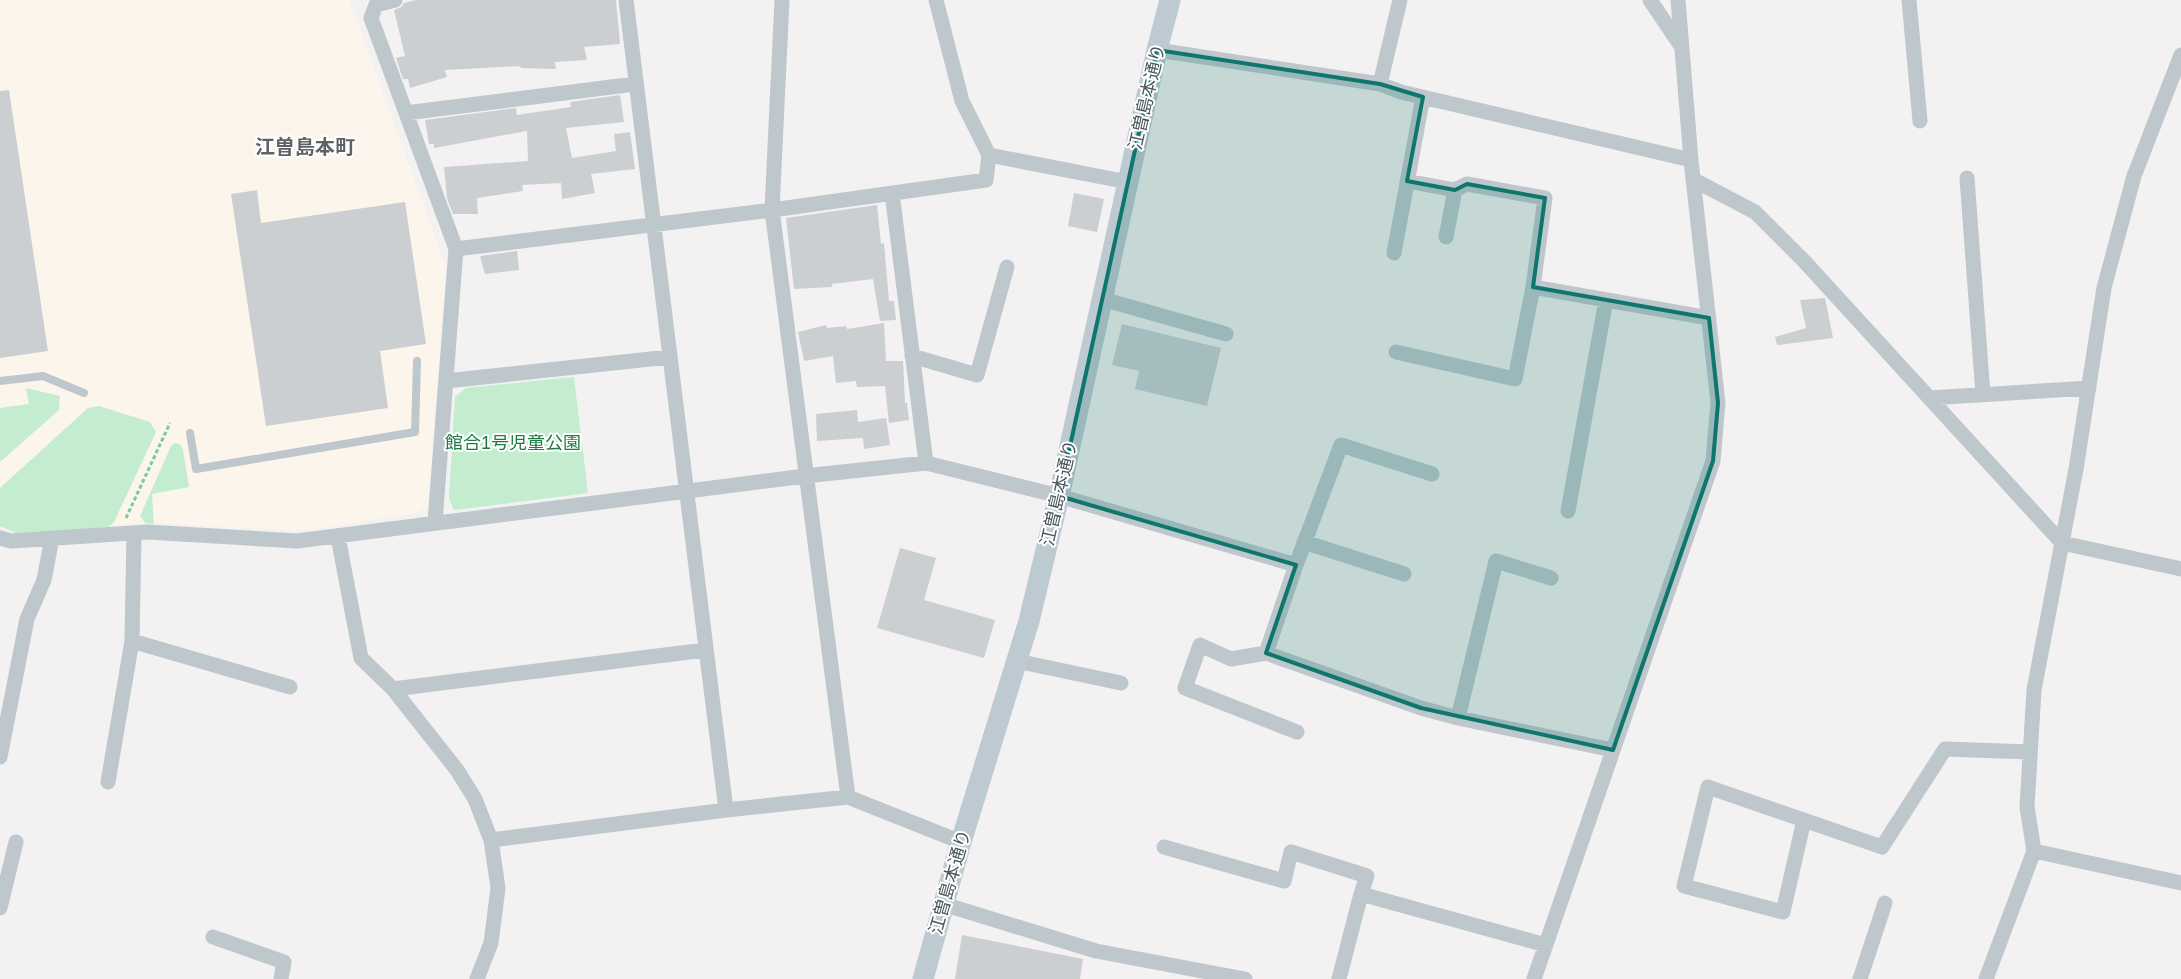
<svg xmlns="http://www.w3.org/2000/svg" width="2181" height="979" font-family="Helvetica,'Noto Sans JP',sans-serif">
<rect width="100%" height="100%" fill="#f3f1f1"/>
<!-- commercial -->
<path fill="#fbf5ec" d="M0,0H349L446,267L428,505L417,513L304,531L145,523L21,535L0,526Z"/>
<!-- green -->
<path fill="#c3edce" d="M574,377L588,493L454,510L449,498L455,397L466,388Z
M26,388L60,396L59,410L0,462V408L29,404Z
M99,406L150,422L156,432L114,522L108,527L21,535L0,526V488L88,408Z
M175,443L180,444L183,450L189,487L152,494L154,524L145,523L140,516L171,446Z"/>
<!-- building -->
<path fill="#cbcfd2" d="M416,0H616L620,44L584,47L587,60L555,62L556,69L521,68L520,66L445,70L447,77L410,88L408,79H403L396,58L405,56L394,10L401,7L404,3Z
M9,90L48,351L0,358V91Z
M620,95L624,122L566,128L572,158L616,151L614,134L630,132L635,169L591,174L595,193L562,199L561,183L522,185L523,191L477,198L478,214H453L447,198L444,167L528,161L527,131L434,148V144H429L425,120L516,108L517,115L571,107L570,102Z
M257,190L261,223L405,202L426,344L380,351L388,408L266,426L231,194Z
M1074,193L1104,199L1097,232L1068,226Z
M877,205L881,244L884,243L889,301H894L896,320L880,321L873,279L832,284V287L794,289L786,218Z
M517,251L519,270L485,274L480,256Z
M1825,298L1833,338L1777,345L1775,337L1806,328L1800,300Z
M884,323L886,361H903L905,403H907L909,420L889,423L885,386L857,387L856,381L836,383L833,356L804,361L798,332L826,325L827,328L846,326L847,329Z
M1122,324L1221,348L1207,406L1135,389L1139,371L1112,365Z
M857,410L858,422L886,418L890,445L864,449L863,438L817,441L816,414Z
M900,548L936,558L924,600L995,620L984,658L877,628Z
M962,935L1083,959L1080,979H955Z"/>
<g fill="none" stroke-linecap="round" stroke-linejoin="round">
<!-- path -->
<path stroke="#7dc999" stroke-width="3" stroke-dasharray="4 2.5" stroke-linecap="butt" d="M126,518L170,423"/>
<!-- lane -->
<path stroke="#bdc7cc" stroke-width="8" d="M0,381L43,376L84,393
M190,433L196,469L415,432L417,361"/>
<!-- street -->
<path stroke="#bdc7cc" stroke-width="15" d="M395,0L376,5L371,18L456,249L435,522
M626,0L726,810
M782,0L772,210L848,797
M1650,0L1681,46
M1909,0L1920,121
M1157,50L1380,84L1401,92L1691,160
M1380,84L1400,0
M406,113L635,84
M989,155L1128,182
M1967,178L1983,395
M1694,180L1755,212L1804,261L2062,543L2181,569
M892,193L926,463
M1446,237L1455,190
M456,249L772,210L986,180L989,155L962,101L936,0
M1394,253L1423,97
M1533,287L1709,318
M1102,299L1226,334
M1396,352L1515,379L1533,287L1545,198L1467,184L1455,190L1407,181
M912,356L977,375L1007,267
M446,381L669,357
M1929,398L2089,388
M1568,511L1606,300
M338,537L361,658L393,689L457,770L475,799L491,840L498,888L491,943L477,979
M0,538L11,541L147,532L297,541L805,476L926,463L1059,496L1296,565L1266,653L1421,708L1458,718L1613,750
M1304,542L1404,574
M1296,565L1341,445L1432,474
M132,641L290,687
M1266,653L1231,659L1200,645L1185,688L1297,732
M1017,661L1121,683
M393,689L705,650
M1458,718L1496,561L1551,578
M0,757L27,619L44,580L52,538
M108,782L132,641L134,533
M1804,820L1783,912L1684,886L1708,787L1882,847L1945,749L2030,752
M491,840L726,810L848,797L961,842
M1164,847L1284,881L1291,852L1367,876L1361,894
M2034,851L2181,883
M943,904L1096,951L1245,979
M0,908L16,842
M213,937L284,962L281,979
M1339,979L1361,894L1546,945
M1534,979L1713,461L1718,403L1691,160L1678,0
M1860,979L1885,903
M1986,979L2034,851L2027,807L2034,690L2076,469L2104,288L2134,176L2181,55"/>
<!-- secondary -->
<path stroke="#becad1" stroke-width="21" d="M923,979L961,842L1029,621L1059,496L1157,50L1170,0"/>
</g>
<!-- marked area -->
<path fill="#0f766e" fill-opacity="0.2" stroke="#0f766e" stroke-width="4" stroke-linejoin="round" d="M1157,50L1380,84L1423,97L1407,181L1455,190L1467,184L1545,198L1533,287L1709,318L1718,403L1713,461L1613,750L1421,708L1266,653L1296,565L1059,496Z"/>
<g text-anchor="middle" stroke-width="4" stroke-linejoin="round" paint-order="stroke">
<!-- street labels -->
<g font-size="18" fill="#4a575d" stroke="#fff">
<text transform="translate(1147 97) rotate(-77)" y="6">江曽島本通り</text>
<text transform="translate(1059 493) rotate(-77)" y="6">江曽島本通り</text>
<text transform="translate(950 882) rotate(-74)" y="6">江曽島本通り</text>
</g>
<!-- park labels -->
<g font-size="18" fill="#1d7b40" stroke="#fff">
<text x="513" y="449">館合1号児童公園</text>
</g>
<!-- quarter labels -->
<g font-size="20" font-weight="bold" fill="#5e6265" stroke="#fff">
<text x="305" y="154">江曽島本町</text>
</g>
</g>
</svg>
